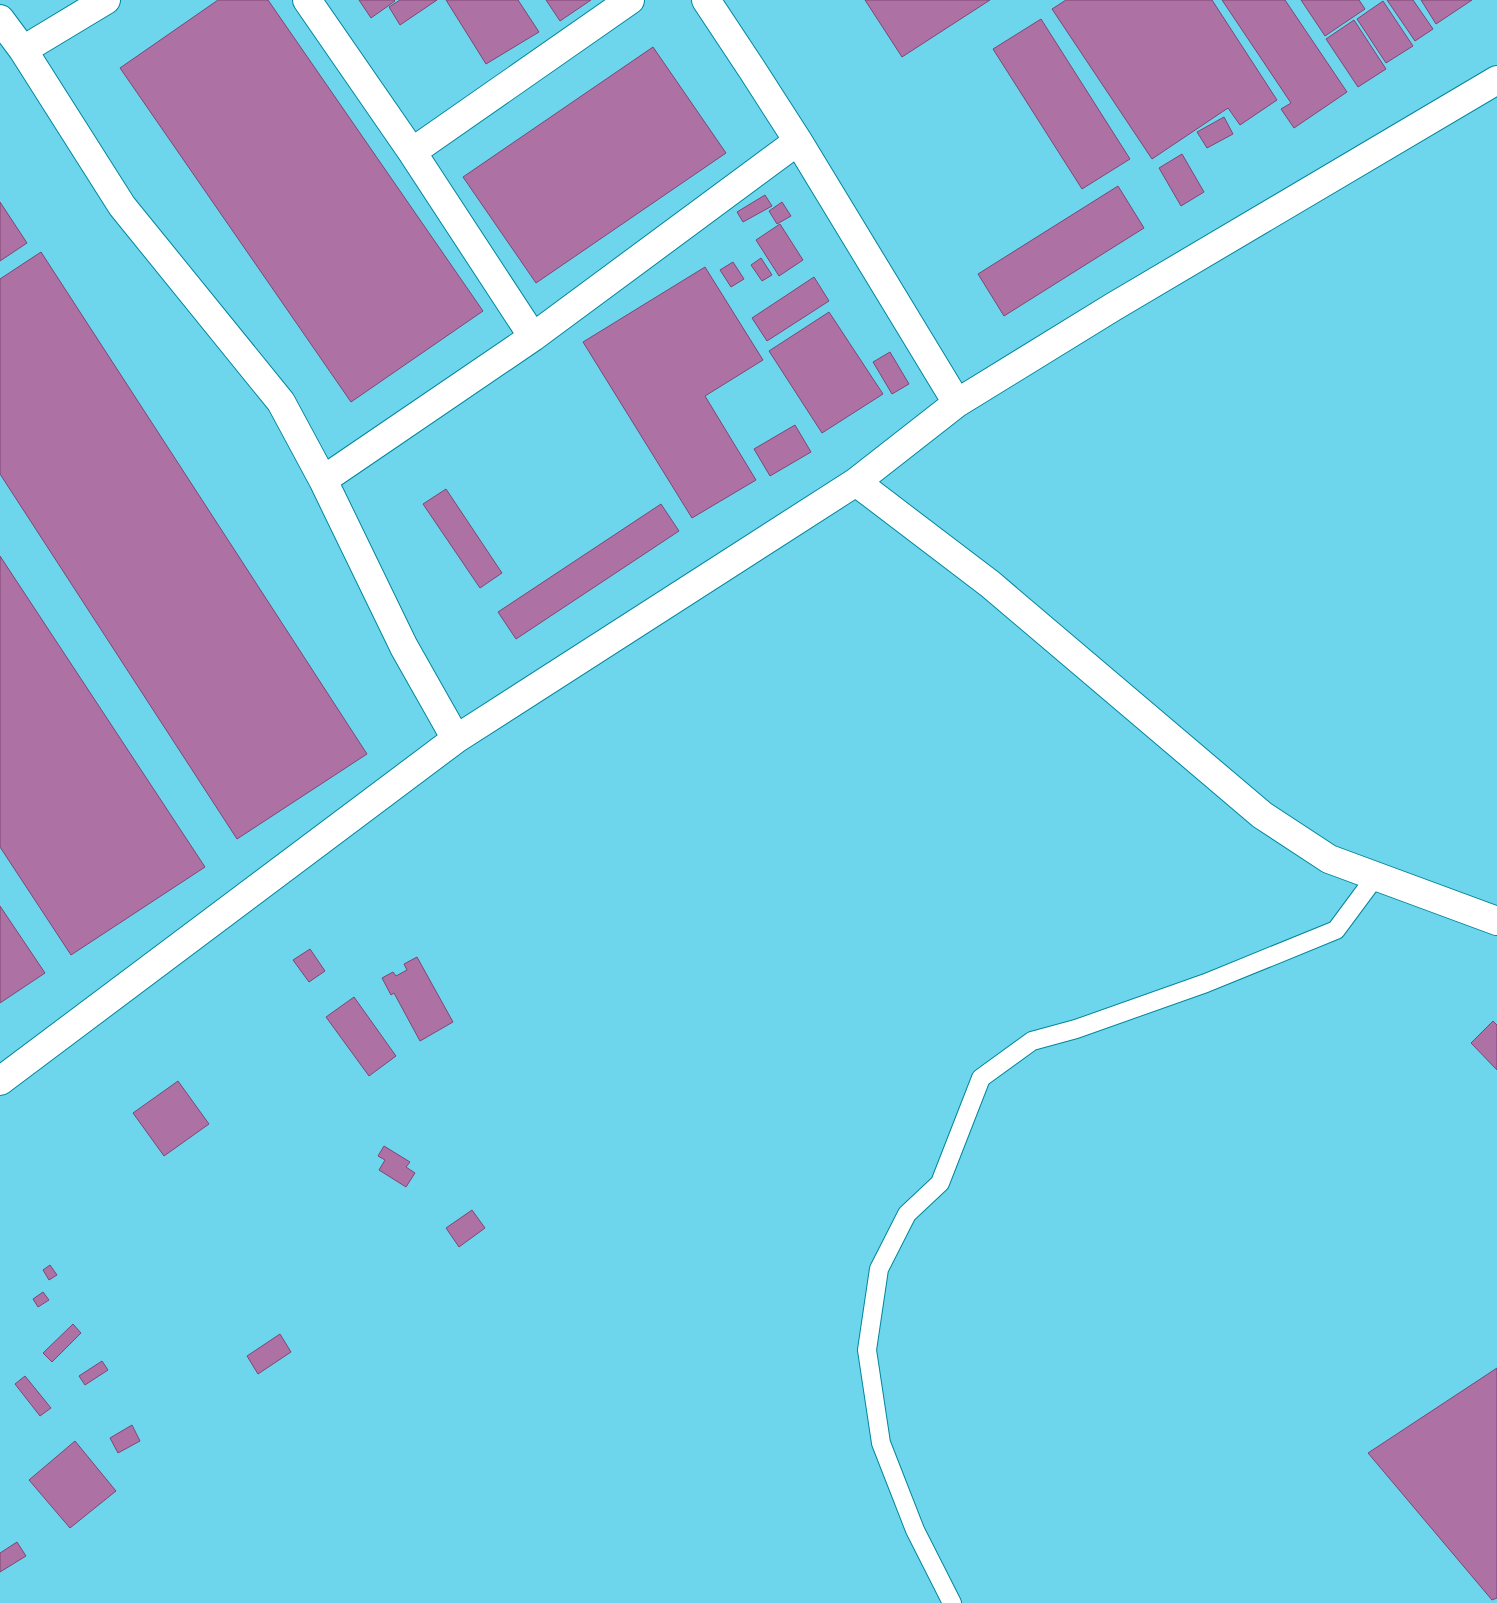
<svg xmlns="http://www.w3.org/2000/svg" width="1497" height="1603" font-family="Arial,sans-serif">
<rect width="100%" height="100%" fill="#6ed6ec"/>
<!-- building -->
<path fill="#ae71a3" stroke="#7f4675" d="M218,0H268L483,311L351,402L120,68Z
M359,0H394L395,1L371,18Z
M400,0H437L400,25L389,7Z
M446,0H518L539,32L486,64Z
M546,0H591L560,21Z
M865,0H990L902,57Z
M1066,0H1212L1277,100L1240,125L1228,108L1152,159L1052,9Z
M1222,0H1285L1347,92L1294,128L1281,109L1291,103Z
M1301,0H1359L1365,9L1325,36Z
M1387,0H1413L1433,29L1415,41Z
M1421,0H1472L1436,24Z
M1383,1L1413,46L1386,63L1357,19Z
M1041,19L1130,159L1082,189L993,49Z
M1354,20L1386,69L1358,87L1326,39Z
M653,47L726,153L536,283L463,177Z
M1224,117L1233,134L1207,148L1197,132Z
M1182,154L1204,192L1181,206L1159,168Z
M1118,186L1144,228L1004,316L978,274Z
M765,195L772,206L743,222L737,212Z
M0,202L27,243L0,261Z
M782,202L791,216L777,224L769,211Z
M780,224L803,260L779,276L756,240Z
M41,252L367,754L237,839L0,474V279Z
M761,258L772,275L762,281L751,265Z
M733,262L744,279L731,287L720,270Z
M705,267L763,360L705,396L756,480L692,518L583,342Z
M814,277L829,301L767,341L752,318Z
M829,312L883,394L822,433L769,351Z
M890,352L909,384L892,394L873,362Z
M795,425L811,452L770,476L754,449Z
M446,489L502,573L480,588L423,504Z
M661,504L679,531L516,639L498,612Z
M0,556L205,867L71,955L0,847Z
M0,906L45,973L0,1003Z
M310,949L325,971L309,982L293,960Z
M417,957L453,1022L420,1041L394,993L391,995L382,978L393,972L396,976L407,970L404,964Z
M354,997L396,1056L369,1076L326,1017Z
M1493,1021L1497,1025V1070L1471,1043Z
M178,1081L209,1124L164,1156L133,1113Z
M384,1146L410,1162L406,1167L415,1173L406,1187L379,1170L385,1160L378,1156Z
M472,1210L485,1228L459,1247L446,1228Z
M50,1265L57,1275L49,1280L43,1270Z
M43,1292L49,1300L38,1307L33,1299Z
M73,1324L81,1333L52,1362L43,1353Z
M280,1334L291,1352L258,1374L247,1356Z
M102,1361L108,1370L85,1385L79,1376Z
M1497,1368V1598L1492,1600L1368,1453Z
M25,1376L51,1408L40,1416L15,1384Z
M132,1425L140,1441L118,1453L110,1438Z
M75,1441L116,1491L70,1528L29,1480Z
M17,1542L26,1556L0,1572V1553Z"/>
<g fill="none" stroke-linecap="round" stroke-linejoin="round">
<defs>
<path id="lane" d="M952,1603L915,1530L881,1443L867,1350L879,1269L907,1214L940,1183L981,1078L1032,1041L1076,1029L1206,983L1336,930L1376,876"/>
<path id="street" d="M307,0L412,152
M0,19L23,50L122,206L281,402L323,480L404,647L456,739
M23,50L106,0
M798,141L957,403
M533,337L412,152L630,0
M323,480L533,337L798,141L753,71L706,0
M856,482L990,584L1262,815L1329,859L1497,921
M0,1081L456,739L856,482L957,403L1113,307L1497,80"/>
</defs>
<!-- lane casing -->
<use href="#lane" stroke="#00879c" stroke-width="20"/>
<!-- street casing -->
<use href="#street" stroke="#00879c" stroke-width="30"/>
<!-- lane -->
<use href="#lane" stroke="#fff" stroke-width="18"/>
<!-- street -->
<use href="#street" stroke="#fff" stroke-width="28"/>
</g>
</svg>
